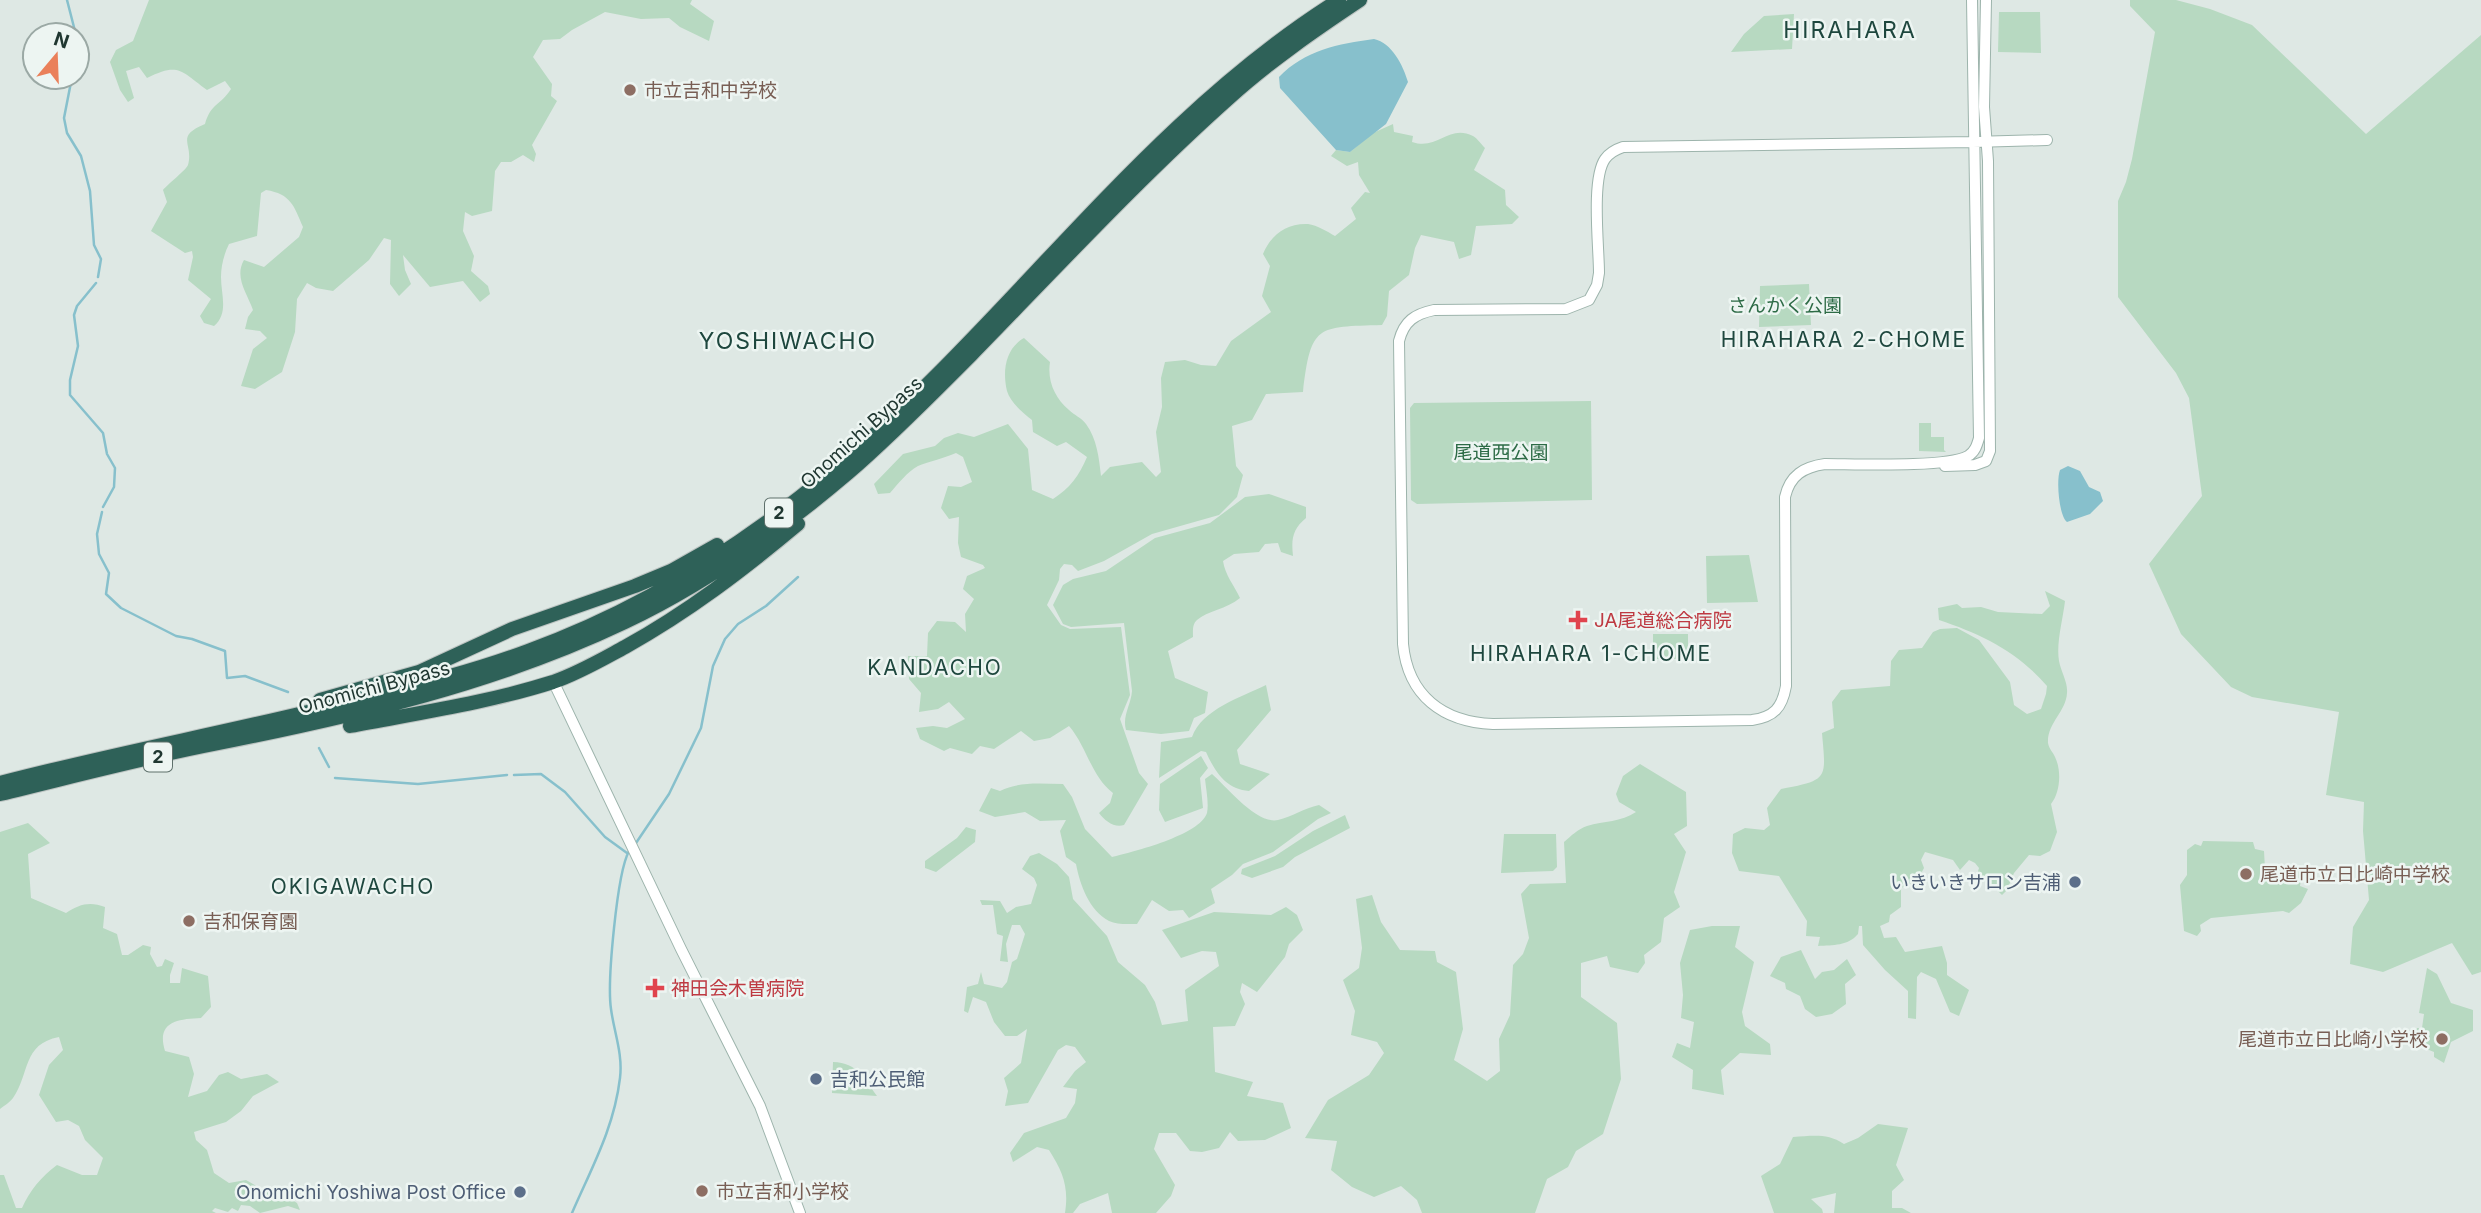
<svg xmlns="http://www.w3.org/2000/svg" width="2481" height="1213" font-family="Inter,'Noto Sans JP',sans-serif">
<rect width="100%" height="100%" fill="#dee8e4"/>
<!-- green -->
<path fill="#b7d9c1" d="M149,0H692L690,4L714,21L709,41L680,27L669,18L641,19L605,12L572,30L560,39L543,40L533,57L552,84L551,96L557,101L532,145L536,154L534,162L523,155L511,162H501L495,171L492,211L472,216L465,212L463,231L474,256L471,271L488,286L490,294L480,302L463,281L430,287L403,255L405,270L411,284L399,296L390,284L391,240L384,238L369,260L333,291L316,288L307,283L297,299L295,332L282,372L255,389L241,386L253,349L267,338L260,331L245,329L248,317L253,310C247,293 234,277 244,260L264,267L299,237L303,227C294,206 291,194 266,190L261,193L257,236L229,244C224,254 221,266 221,277C221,295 229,313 214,326L204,323L200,316L211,299L188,280L193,257L192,251L185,253L151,231L167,202L163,190C168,184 186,170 188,165C194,143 174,137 205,124C211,103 220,106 231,89L225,81L207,90C181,71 179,62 147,78L139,67L126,71L134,98L128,102L120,90L110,62L116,50L133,41Z
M2130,0H2176L2210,9L2252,25L2366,134L2481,35V972L2472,975L2452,943L2383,972L2350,964L2353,927L2369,900L2363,831L2364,802L2326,795L2339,712L2252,697L2231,687L2181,634L2149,564L2202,496L2189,398L2176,373L2118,297V201L2126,182L2132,159L2155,32L2130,6Z
M1999,12H2040L2041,53L1998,52Z
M1794,14L1792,49L1731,52L1744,34L1764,16Z
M1393,124L1394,132L1413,136L1412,142C1438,151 1448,124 1473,136C1477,138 1482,145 1485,148L1474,170L1505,190L1506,205L1519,217L1512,224L1476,226L1471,255L1459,259L1454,242L1421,235L1415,248L1409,275L1389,291L1387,316L1382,325C1317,327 1311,324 1303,392L1266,394L1252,420L1232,426L1236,466L1243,475L1237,497L1219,515L1152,534L1104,561L1078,571L1072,565L1064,564L1060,569L1059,580L1047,605L1061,625L1070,629L1121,627L1130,695L1120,719L1139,773L1148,784L1124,825C1114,828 1105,821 1099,813L1110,803L1113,793C1091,776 1087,747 1069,726L1050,738L1034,741L1021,731L994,749L980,746L972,754L950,748L944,751L920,739L916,728L933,726L947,728L965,719L949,702L938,709L919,712L921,693L909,679L908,656H927L928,633L937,621L955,622L966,632L965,614L974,599L963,589L967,576L985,568L983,565L961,557L958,543L959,517L949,519L941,508L948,486L961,487L972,482L963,457L956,453C945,458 927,462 918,466C907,472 898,484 890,493L878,494L874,484L903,454L935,446L944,438L958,433L974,437L1008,424L1028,449L1032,490L1053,499C1070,488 1079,476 1087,457L1066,442L1057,446L1033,432L1032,420C1023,413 1010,402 1007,391C1002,370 1006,348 1024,338L1050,362C1047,381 1055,398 1069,410C1074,415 1082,418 1086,424C1097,439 1099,458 1101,476L1110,467L1142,462L1156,477L1161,472L1156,432L1162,407L1161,378L1165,362L1185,360L1201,365L1216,366L1231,341L1271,312L1262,296L1270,266L1263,254C1271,235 1286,223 1308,224C1317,225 1328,232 1335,236L1356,219L1351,208L1365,192L1370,193L1359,175L1358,162L1347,166L1331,156L1336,150L1350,152L1373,133Z
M1809,284L1811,325L1759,327L1760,286Z
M1591,401L1592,500L1417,504L1411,500L1410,408L1414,403Z
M1919,423H1931V437H1944V450L1946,452L1919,451Z
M1269,494L1306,507V518C1293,529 1291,538 1293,556L1281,552L1278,543L1265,544L1259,552L1234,554L1223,561C1225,575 1234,585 1240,598C1227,609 1207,611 1197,620C1192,624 1193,632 1193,637L1168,651L1175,678L1208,692L1205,713L1194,718L1189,731L1161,734L1126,730C1122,716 1131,705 1132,691L1124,623L1071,627L1063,624L1053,605L1063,585L1073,579L1106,571L1155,538L1210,523L1245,497Z
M1749,555L1758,602L1707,603L1706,556Z
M2045,591L2065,601C2063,619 2056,643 2059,661C2061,672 2068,682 2067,693C2066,712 2047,723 2048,743C2049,749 2053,752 2055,757C2062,771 2060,793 2051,804L2057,832L2050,851L2040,856L2029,855L2014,873L2007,890L2002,895L1992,885L1976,878L1979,868L1975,863L1969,860L1960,870L1953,860L1925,852L1921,860L1924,868L1917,881L1901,888V907L1890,915L1889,922L1880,926L1884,938L1896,937L1905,952L1942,946L1947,963V975L1969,990L1959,1016L1950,1012L1936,979L1921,972L1917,977L1916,1019L1908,1018V991L1885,970L1863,945L1862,926H1859L1858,934C1848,946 1833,945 1818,946L1820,937L1806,936L1807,921L1779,876L1739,871L1732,853L1733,834L1745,828L1764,830L1770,825L1767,808L1781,789C1829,780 1826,779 1822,733L1834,728L1832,702L1841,690L1890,686L1891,661L1899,650L1922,648L1933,632L1940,629L1957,628L1979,640L2010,682L2014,705L2027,714L2041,709L2046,694L2047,686C2018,652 1981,634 1939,620L1938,608L1957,604L1962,608L1981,607L1998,612L2042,614L2050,606Z
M1653,634H1688V659H1653Z
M1266,685L1271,710L1237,750L1240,764L1270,774L1249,791C1226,789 1215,772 1206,752L1201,751L1159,778L1161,742L1192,737C1202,709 1242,697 1266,685Z
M1201,756L1208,768L1200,778L1203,808L1165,822L1159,810L1160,784Z
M1640,764L1686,792L1687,826L1674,834L1686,852L1674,892L1680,907L1664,918L1661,942L1644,955L1645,963L1638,973L1610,967L1607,956L1581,963V997L1617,1023L1621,1079L1603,1134L1576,1151L1568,1167L1547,1179L1535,1213H1422L1417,1200L1401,1186L1374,1197L1352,1187L1331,1170L1337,1141L1305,1138L1328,1100L1369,1075L1384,1053L1377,1042L1351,1035L1355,1011L1343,980L1359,968L1362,948L1356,899L1372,895L1381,922L1400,950L1435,951L1437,962L1456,972L1463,1029L1454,1060L1487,1081L1500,1071L1499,1039L1510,1015L1513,965L1523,954L1529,938L1521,894L1530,884L1566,883L1564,842C1571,836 1578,829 1587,826C1604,821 1621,822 1636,812L1619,802L1616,794L1623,776Z
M1212,774C1227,787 1257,825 1278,820C1292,817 1304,808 1319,805L1331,813L1318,819L1273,852L1243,864L1232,875L1211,889L1215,903L1189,918L1183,910L1169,911L1152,900L1137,924C1128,924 1117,925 1109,921C1089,910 1080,885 1076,864L1066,857L1060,831L1066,820L1040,821L1025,812L995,817L979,811L991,788L1000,791C1020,781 1041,784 1063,784L1072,797L1085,829L1112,857C1133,852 1200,835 1207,813C1209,803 1206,789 1205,779Z
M1345,815L1350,828L1295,857L1283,867L1252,878L1241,874L1242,869L1275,856L1313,831Z
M28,823L50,843L28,854L31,898L66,913C79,904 90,901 105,907L103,928L117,934L122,955H128L143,945L151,947L150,954L157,967L162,966L165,959L174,963L170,975V983H180L182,968L208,976L211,1007L201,1018C177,1019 156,1022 165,1051L189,1057L194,1074L188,1097L207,1091L219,1075L228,1072L241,1079L267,1074L279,1082L253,1096L241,1111L226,1122L194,1132L196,1140L207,1150L214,1173L229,1183L246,1180L265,1191L286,1196L297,1203L300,1210L288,1206L260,1213L250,1206L241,1205L238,1211L232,1208L228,1212L215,1208L212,1211L216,1213H0V1175H4L16,1208H22C30,1190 41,1177 57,1165L82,1175H97L103,1158L85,1140L79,1126L68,1120L56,1122L39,1095L49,1065L63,1050L59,1037C22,1044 30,1074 13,1098C10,1102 4,1106 0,1109V832Z
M966,827L976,830L975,842L936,872L925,868V861L957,838Z
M1504,834H1556L1557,867L1553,871L1501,873Z
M2203,841L2253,842L2255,849L2264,851L2265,869L2302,871L2300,886L2308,889L2301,903L2289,913L2283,911L2211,918L2200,925L2201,931L2197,936L2184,931L2180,885L2187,875V850L2195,844L2201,846Z
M1039,853L1057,864L1069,877L1073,899L1107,936L1118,962L1145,985L1155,1002L1162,1025L1188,1021L1185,990L1219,966L1216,952L1202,951L1181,958L1162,930L1214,912L1271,915L1286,907L1297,915L1303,930L1289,944L1285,957L1257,992L1242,983L1240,992L1245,1004L1235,1026L1213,1027L1215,1072L1253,1082L1247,1096L1283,1103L1291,1128L1265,1140L1238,1141L1230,1132L1219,1148L1202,1152L1190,1151L1176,1133H1159L1154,1149L1175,1185L1171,1196L1156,1213H1112L1108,1193L1080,1204L1073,1213H1065C1069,1187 1063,1172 1049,1150L1037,1147L1013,1162L1010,1153L1024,1133L1066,1118L1075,1103L1077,1089L1063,1087L1075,1071L1086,1062L1075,1047L1066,1045L1058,1050L1028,1103L1005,1106L1008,1091L1004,1078L1021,1063L1027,1029L1017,1036H1005L994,1022L986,1002L973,997L968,1013L964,1011L967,987L978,984L981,972L984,984L1002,988L1007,982L1012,962L1017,959L1025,934L1020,925H1012L1006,944L1008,962L1000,961L1003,936L997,934L993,905H982L980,900L1000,901L1007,913L1016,907L1031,904L1037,885L1034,878L1022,869L1030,856Z
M1712,926H1740L1735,947L1754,962L1742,1012L1745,1026L1770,1044L1771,1055L1740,1053L1721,1070L1724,1095L1692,1089L1693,1070L1672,1057L1677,1043L1690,1048L1694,1022L1681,1018L1683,995L1680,963L1690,930Z
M1801,950L1815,979L1822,972L1834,970L1847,959L1856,975L1845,984L1846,1004L1832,1014L1816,1017L1805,1009L1800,996L1786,989L1785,983L1770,976L1781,957Z
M2427,968L2437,974L2451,1003L2473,1010V1031L2451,1042L2444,1063L2434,1057V1052L2414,1044L2417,1028H2422L2424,1014L2419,1013Z
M833,1062C858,1063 864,1078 877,1096L832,1093Z
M1878,1124L1908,1128L1896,1165L1904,1180L1892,1191V1208H1902L1911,1213H1834L1836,1193L1811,1199L1822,1209L1823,1213H1774L1761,1176L1780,1164L1793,1137C1813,1136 1827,1133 1844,1144L1858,1138Z"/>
<!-- water -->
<path fill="#87c0cc" d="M1374,39C1392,43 1403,65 1408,82L1386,124L1350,152L1336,150L1280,88L1279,77C1305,50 1338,44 1374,39Z
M2068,466L2080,471L2089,487L2100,492L2103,501L2090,514L2067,522C2059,516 2056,480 2060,470Z"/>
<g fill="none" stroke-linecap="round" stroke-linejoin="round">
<!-- stream -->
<path stroke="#87c0cc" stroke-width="2.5" d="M67,0L76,35
M77,38V48
M72,77L64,118L67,133L81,156L90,191L94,245L101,259L98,277
M96,283L77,306L74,315L78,346L70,380V395L103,433L107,454L115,468L114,487L103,507
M102,512L97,534L99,554L109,573L106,594L121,608L176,636L192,639L225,651L227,678L245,676L288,692
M319,748L329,767
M514,775L541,774L565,792L605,837L627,853
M335,778L418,784L507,775
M636,843L669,794L701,728L713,666L725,639L738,624L766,606L798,577
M572,1213C592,1167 614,1128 620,1078C623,1054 614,1032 611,1009C607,982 617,873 629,851"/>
<defs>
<path id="secondary" d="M1972,0L1979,438C1977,445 1975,452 1968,456C1945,468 1855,464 1825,464C1804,467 1790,475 1785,497L1786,686C1782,708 1774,717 1752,720L1493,724C1443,722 1408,696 1403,644L1399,341C1404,321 1415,314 1434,310L1566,309L1589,300L1597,285L1599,273C1599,247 1591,179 1605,159C1610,152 1617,149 1623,147L1973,142L2047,140
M1945,466L1975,465L1986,461L1990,451L1988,161L1984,107L1986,0
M553,681L681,949L760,1106L800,1213"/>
<path id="highway" d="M320,700L419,672L512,629L635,586L671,571L717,545
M350,726C417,713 487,703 553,682C579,673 601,660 625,647C688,612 743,570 798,524
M0,783C103,756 208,736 312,711C386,692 456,678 528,651C636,612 735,551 824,478C1005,331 1139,125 1339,0
M0,794C71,777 142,758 214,744C355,716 495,684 625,622C705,584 781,530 848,473C891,436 931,395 971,355C1056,268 1139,178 1230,97C1270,61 1315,30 1360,0"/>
</defs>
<!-- secondary casing -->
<use href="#secondary" stroke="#9db4ac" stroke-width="12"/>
<!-- highway casing -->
<use href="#highway" stroke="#bcc3c1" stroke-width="16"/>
<!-- secondary -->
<use href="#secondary" stroke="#fff" stroke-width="10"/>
<!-- highway -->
<use href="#highway" stroke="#2e6158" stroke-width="14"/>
</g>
<!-- markers -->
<g fill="#8d6e63" stroke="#edf5f2" stroke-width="2.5">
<circle cx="630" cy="90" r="7"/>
<circle cx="2246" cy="874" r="7"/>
<circle cx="189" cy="921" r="7"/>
<circle cx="2442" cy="1039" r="7"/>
<circle cx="702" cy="1191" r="7"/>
</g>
<g fill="#e0444e" stroke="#edf5f2" stroke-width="2.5">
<path d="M1574.5 609.5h7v7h7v7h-7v7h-7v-7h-7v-7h7z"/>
<path d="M651.5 977.5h7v7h7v7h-7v7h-7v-7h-7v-7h7z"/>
</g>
<g fill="#5c6f8a" stroke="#edf5f2" stroke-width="2.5">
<circle cx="2075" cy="882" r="7"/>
<circle cx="816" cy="1079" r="7"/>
<circle cx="520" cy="1192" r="7"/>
</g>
<g text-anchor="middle" stroke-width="5" stroke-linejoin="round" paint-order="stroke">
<!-- shield labels -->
<g fill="#edf5f2" stroke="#5e706b" stroke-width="2">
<rect x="765" y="498.5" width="28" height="29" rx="5"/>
<rect x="144" y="742.5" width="28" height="29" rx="5"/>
</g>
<g font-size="18" font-weight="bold" fill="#203731">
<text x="779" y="519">2</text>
<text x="158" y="763">2</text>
</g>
<!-- education labels -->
<g font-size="19" fill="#785e54" stroke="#edf5f2" text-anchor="start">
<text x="644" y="97">市立吉和中学校</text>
<text x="2260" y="881">尾道市立日比崎中学校</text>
<text x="203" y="928">吉和保育園</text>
<text x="2428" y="1046" text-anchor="end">尾道市立日比崎小学校</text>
<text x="716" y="1198">市立吉和小学校</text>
</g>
<!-- park labels -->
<g font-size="19" fill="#2d6b46" stroke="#edf5f2">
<text x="1785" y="312">さんかく公園</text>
<text x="1501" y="459">尾道西公園</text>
</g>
<!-- street labels -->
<g font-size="19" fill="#203731" stroke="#edf5f2">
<text transform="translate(861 432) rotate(-42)" y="7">Onomichi Bypass</text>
<text transform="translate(374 687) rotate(-15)" y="7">Onomichi Bypass</text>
</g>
<!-- health labels -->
<g font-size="19" fill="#be3a42" stroke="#edf5f2" text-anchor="start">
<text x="1594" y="627">JA尾道総合病院</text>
<text x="671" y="995">神田会木曽病院</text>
</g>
<!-- service labels -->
<g font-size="19" fill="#4e5e75" stroke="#edf5f2" text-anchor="end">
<text x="2061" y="889">いきいきサロン吉浦</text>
<text x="830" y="1086" text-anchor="start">吉和公民館</text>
<text x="506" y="1199">Onomichi Yoshiwa Post Office</text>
</g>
<!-- neighbourhood labels -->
<g font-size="21" letter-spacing="2" fill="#1e473e" stroke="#edf5f2">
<text x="1844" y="347">HIRAHARA 2-CHOME</text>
<text x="1591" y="661">HIRAHARA 1-CHOME</text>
<text x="935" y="675">KANDACHO</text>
<text x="353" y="894">OKIGAWACHO</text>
</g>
<!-- quarter labels -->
<g font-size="23" letter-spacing="2" fill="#1e473e" stroke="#edf5f2">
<text x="1850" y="38">HIRAHARA</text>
<text x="788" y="349">YOSHIWACHO</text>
</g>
</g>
<!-- north arrow -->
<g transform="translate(56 56) rotate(19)"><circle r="33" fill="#edf5f2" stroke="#9ba9a5" stroke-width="2"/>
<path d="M0-5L12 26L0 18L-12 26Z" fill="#ea805a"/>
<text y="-10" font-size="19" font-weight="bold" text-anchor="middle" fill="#203731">N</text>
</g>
</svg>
